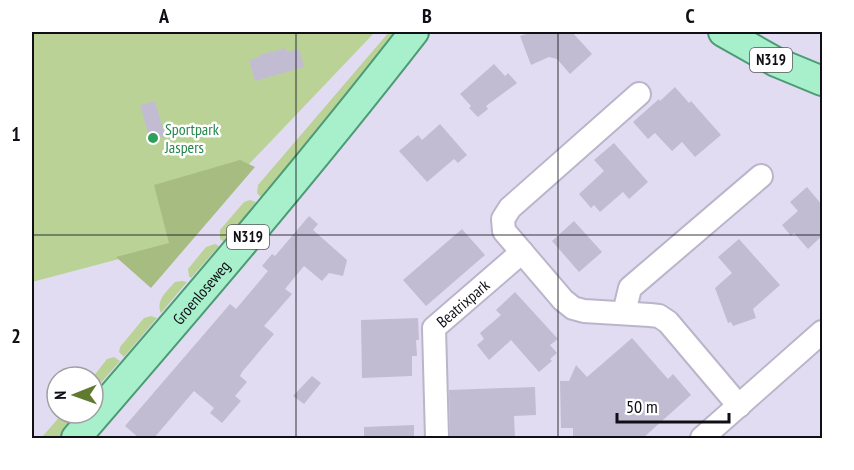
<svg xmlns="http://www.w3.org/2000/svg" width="854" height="470" font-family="'PT Sans Narrow',sans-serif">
<rect width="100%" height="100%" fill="#e2dcf2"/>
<!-- green -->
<path fill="#bbd297" d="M32,32H375L172,245L32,282Z
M389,32H403L266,203L257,193L258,185Z
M250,200L256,202L224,242L220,239V230L244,202Z
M215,244L219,246L191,278L189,276L188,269L206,247Z
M182,281L187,282L161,313C155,301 167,291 175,282Z
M151,316L157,318L124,357L119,352L120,347L144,318Z
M114,357L120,361L93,392V377L107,359Z
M63,413H85L63,438H41Z"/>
<!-- forest -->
<path fill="#a6bc81" d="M240,160L255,167L151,288L116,257L169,243L154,185Z"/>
<!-- building -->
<path fill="#c2bcd2" d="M532,32H572L592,54L570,74L557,59L549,57L531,65L520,36Z
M286,48L287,52L299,49L304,67L255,81L249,60L260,57L259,55Z
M494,64L505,76L508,73L517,83L486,106L488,109L478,117L469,108L471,106L460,94Z
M675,87L689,103L691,101L721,135L695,157L682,142L672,151L655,133L648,139L633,122L659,99L660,101Z
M155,101L165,136L150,140L140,105Z
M440,124L467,155L458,163L454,159L427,182L399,151L418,135L422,140Z
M614,143L648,182L629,199L623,192L600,212L594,205L591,208L579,194L604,171L594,160Z
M807,187L822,205V236L808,249L794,233L791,236L782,225L798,211L790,202Z
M309,216L318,224L313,230L347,260L343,276L329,273L322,281L304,266L285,289L292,294L264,326L274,334L242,372L240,376L247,382L235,396L241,401L222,423L210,413L214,408L194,391L154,438H139L125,426L230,304L236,309L268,271L262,266L272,254L275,256Z
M574,221L602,252L579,272L552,241Z
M462,229L485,255L426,306L403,280Z
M739,239L780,285L753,309L756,318L733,326L731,322L728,323L715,288L732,273L718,257Z
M515,292L558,339L550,345L557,353L550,359L552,361L539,372L511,340L489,360L477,345L484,339L480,333L501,315L496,310Z
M418,318L419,340H416L417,356H412V376L362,378L361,320Z
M632,338L668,379L673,374L691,395L643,438H573V428H561L560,381H569L576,365L587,377Z
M312,376L321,383L304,404L293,396Z
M535,387L536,415L514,416L515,438H450L449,390Z
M414,425V438H364V427Z"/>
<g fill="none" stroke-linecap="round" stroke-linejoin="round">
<defs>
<g id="minor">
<path d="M639,94L510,208L503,219L504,231L563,300L573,308L584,311L650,315L659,316L668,322L739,406"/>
<path d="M624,313L630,288L761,176"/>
<path id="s1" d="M437,438L434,328L522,252"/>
<path d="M702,438L822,332"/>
</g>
<g id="major">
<path d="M723,32L776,62L822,81"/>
<path id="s2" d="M76,438C191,305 306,171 414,32"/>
</g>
</defs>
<!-- minor casing -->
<use href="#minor" stroke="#bbb5ca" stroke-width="26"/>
<!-- major casing -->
<use href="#major" stroke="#4c9b75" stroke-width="32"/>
<!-- minor -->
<use href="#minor" stroke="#fff" stroke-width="22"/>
<!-- major -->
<use href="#major" stroke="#a7f0cb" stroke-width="28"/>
</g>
<!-- grid -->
<path fill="none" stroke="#110f16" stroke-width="1.5" stroke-opacity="0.55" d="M296,32V438M558,32V438M32,235H822"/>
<!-- markers -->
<circle fill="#2e9e5b" stroke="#fff" stroke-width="2" cx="153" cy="138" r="6"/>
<g text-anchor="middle" stroke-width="5" stroke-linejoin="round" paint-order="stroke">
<!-- shield labels -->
<g fill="#fff" stroke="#58575c" stroke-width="1.5">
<rect x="750" y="48" width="42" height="24" rx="4.5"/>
<rect x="227" y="225" width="42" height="24" rx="4.5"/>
</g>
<g font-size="15" font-weight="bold" fill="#110f16">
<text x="771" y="65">N319</text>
<text x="248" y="242">N319</text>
</g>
<!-- leisure labels -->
<g font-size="16" fill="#27864d" stroke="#fff" text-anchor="start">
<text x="165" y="135">Sportpark<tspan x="165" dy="18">Jaspers</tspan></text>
</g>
<!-- street labels -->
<g font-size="16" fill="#110f16" stroke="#fff">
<text dy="6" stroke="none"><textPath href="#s2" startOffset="192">Groenloseweg</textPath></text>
<text dy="6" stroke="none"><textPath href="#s1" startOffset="148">Beatrixpark</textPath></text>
</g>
</g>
<!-- border -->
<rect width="854" height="470" fill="none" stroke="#ffffff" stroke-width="66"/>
<!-- north arrow -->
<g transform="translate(75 395) rotate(269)"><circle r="28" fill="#ffffff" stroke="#a09fa2" stroke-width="1.5"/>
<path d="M0-4.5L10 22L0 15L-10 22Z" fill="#607a2e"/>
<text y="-9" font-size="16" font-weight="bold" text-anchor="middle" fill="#110f16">N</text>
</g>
<!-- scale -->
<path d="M617 413v9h112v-9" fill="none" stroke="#110f16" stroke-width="3"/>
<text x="626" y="413" font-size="18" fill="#110f16" stroke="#ffffff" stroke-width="4.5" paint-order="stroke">50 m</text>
<rect x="33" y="33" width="788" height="404" fill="none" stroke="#110f16" stroke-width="2"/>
<g font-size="20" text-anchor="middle" font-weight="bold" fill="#110f16">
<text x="164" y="23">A</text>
<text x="427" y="23">B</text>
<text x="690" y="23">C</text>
<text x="16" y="141">1</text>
<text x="16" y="343">2</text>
</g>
</svg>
